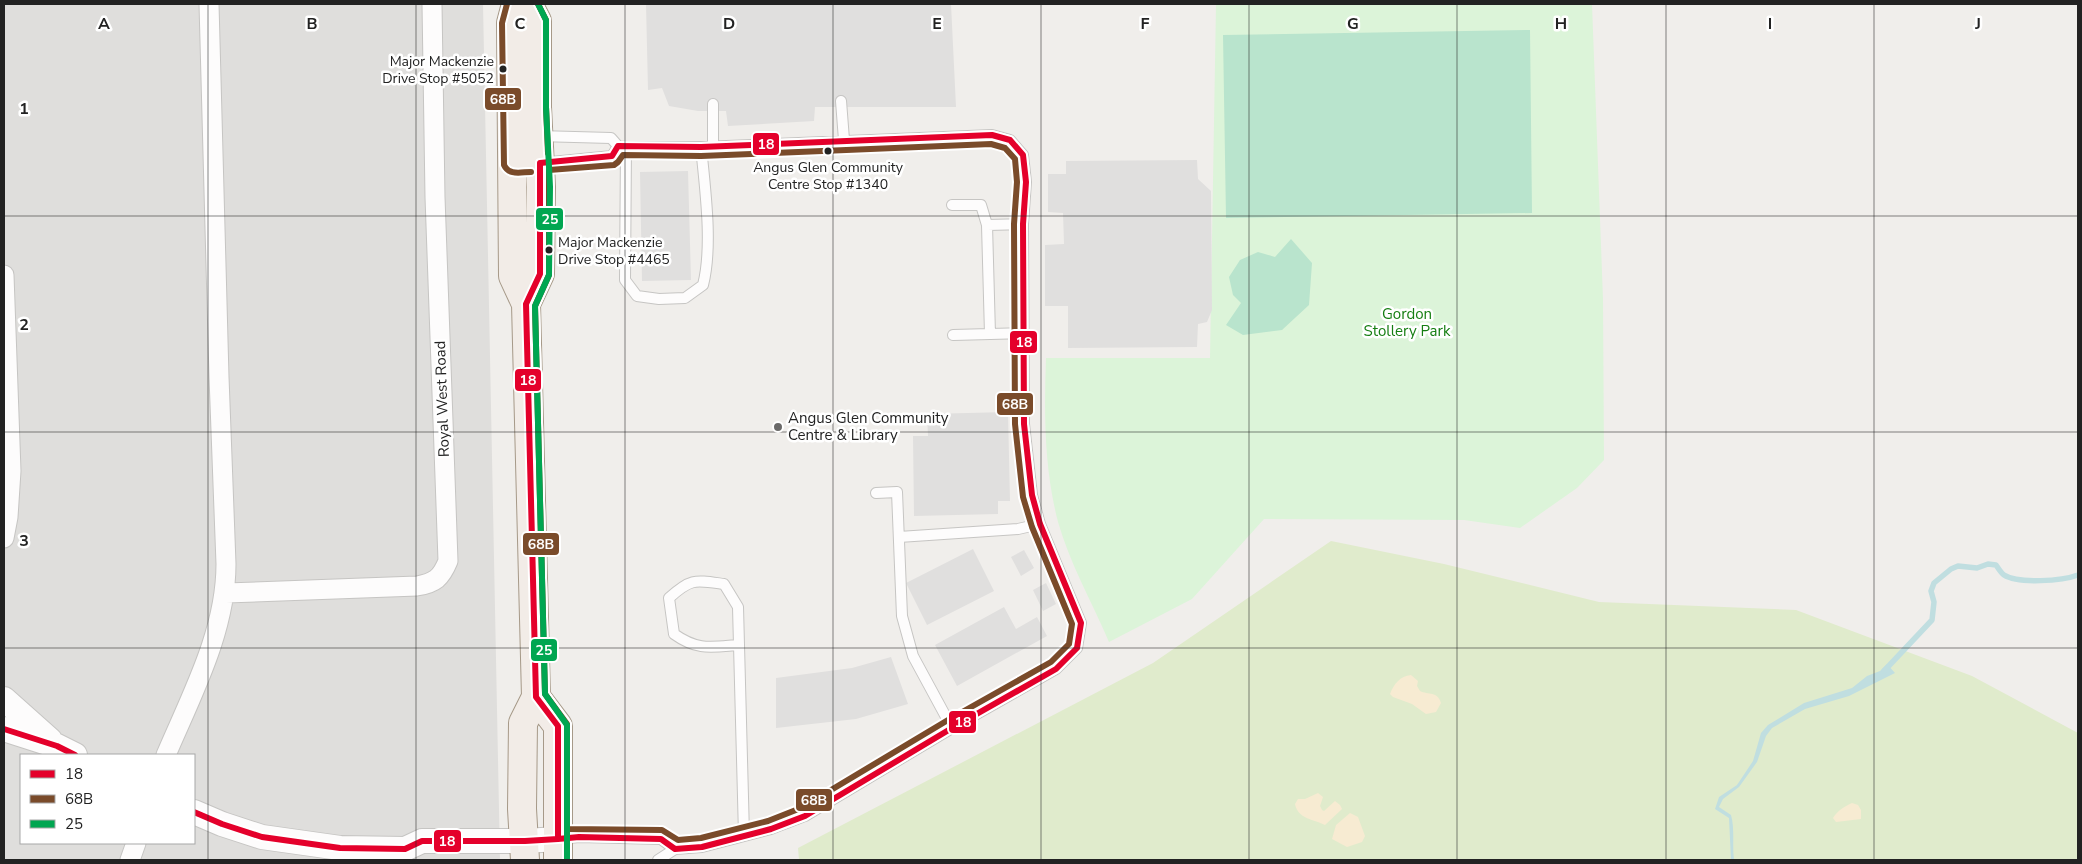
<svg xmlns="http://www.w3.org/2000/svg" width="2082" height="864" font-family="'Nunito Sans',sans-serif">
<rect width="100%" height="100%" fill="#f0eeeb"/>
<!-- residential -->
<path fill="#dfdedc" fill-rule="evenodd" d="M4,4H483L500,860H4ZM21,755H194V843H21Z"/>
<!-- grass -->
<path fill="#e0ebcc" d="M1331,541L1444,564L1599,602L1796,610L1972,676L2078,733V860H799L798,848L1153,663Z"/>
<!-- sand -->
<path fill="#f7ebd2" d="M1411,675L1418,681L1417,686L1420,691C1428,695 1438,691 1441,703L1436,712L1426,714L1412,704L1393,697L1390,694C1394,684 1400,676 1411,675Z
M1318,793L1323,797L1320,806L1322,810L1324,811L1335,801L1340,805L1342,809L1325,825C1313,819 1298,819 1295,804L1298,799H1305Z
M1852,803L1858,805L1861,810V819L1836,822L1833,818C1837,811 1845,806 1852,803Z
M1350,813L1358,817L1365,836L1362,842L1347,847L1332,839L1336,825Z"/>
<!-- park -->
<path fill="#dcf4d9" d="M1216,4H1592L1603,299L1604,460L1577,488L1520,528L1464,520L1264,519L1192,599L1109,642C1092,602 1070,564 1058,522C1044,468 1044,413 1046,358H1210Z"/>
<!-- pitch -->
<path fill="#b9e4cd" d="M1530,30L1532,213L1226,218L1223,35Z
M1291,239L1312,263L1309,305L1282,330L1243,335L1226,325L1241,303L1233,295L1229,277L1240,260L1258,252L1275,257Z"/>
<!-- parking -->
<path fill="#e0dfde" d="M646,4H951L956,107H815L814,121L728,126L726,111H698L669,106L662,88L648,90Z
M1197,160L1198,179L1211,191L1212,310L1207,322L1198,324L1197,347L1068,348V306H1045V245L1064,244L1063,213L1048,212V174H1066V161Z
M688,171L691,280L642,281L640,172Z
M1008,412L1010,501H998V514L914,516L913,436H928L927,414Z
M973,549L994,591L927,625L906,583Z
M1024,550L1034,568L1021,576L1011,557Z
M1046,583L1056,604L1043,611L1033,590Z
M1004,607L1016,629L1037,617L1047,636L957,686L935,645Z
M891,657L908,704L856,719L776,728V678L852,668Z"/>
<!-- water -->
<path fill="#c0dee0" d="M1887,664L1895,673L1849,696L1805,709L1772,728L1766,736L1757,762L1739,787L1723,799L1719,807L1731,815C1735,829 1732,845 1734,860H1731L1729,818L1715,809L1719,797L1737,785L1753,761L1761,733L1768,725L1804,703L1852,688L1867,676L1880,671Z"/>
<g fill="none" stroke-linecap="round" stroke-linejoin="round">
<!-- stream -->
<path stroke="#c0dee0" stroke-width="5.5" d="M1884,671L1932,620L1934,602L1931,591L1934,583L1951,569L1958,566L1977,568L1988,564L1996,565C1998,568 2001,573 2004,575C2018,584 2062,581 2078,575"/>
<defs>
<path id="service" d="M841,101L844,140
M713,104V146
M538,136L611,138L618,146L626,147H701L992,135L1010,140L1023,155L1026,182L1023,224L1024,424L1032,495L1040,524L1081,623L1077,648L1056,669L952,728L805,816L771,829L702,847L675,849L658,860
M626,147L625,280L637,296L659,299L685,298L703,285C713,246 705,188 701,147
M541,163L612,156L618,146
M952,205H981L987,225
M990,334L987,225L1023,224
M953,335L1024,333
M876,493L897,492L902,616L913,656L952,728
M899,537L1018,529L1040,524
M739,645C711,647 698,651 674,634L669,598C691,578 695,580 724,584L738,607L744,835
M559,839L579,837L661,839L675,849"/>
<path id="minor" d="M4,275L11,471L8,517L4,538
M226,593L417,586C435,583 441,578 448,561L435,197L432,4
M166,755C192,694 226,631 226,564L219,377L209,4
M130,860L136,843"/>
<path id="tertiary" d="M4,699L50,740
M4,729L57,746L75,755
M194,812L222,824L262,837L340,848L405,849L422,841H525L558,839"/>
<path id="primary" d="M516,4L511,23L513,276L526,304L536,697L523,723L522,809L525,860
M526,304L540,274L541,187L537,107V21L528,4
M536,697L558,726V860"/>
</defs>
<!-- service casing -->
<use href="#service" stroke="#c6c5c3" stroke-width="12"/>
<!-- minor casing -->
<use href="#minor" stroke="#c6c5c3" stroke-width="21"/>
<!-- tertiary casing -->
<use href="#tertiary" stroke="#c6c5c3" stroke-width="26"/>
<!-- primary casing -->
<use href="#primary" stroke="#a69988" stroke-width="30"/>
<!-- service -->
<use href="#service" stroke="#fdfcfc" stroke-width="10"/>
<!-- minor -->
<use href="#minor" stroke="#fdfcfc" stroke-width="19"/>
<!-- tertiary -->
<use href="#tertiary" stroke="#fdfcfc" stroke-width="24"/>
<!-- primary -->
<use href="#primary" stroke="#f2ece7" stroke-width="28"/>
<defs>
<path id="bus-1" d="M992,135L1010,140L1023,155L1026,182L1023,224L1024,424L1032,495L1040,524L1081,623L1077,648L1056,669L952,728L805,816L771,829L702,847L675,849L661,839L579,837L558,839V726L536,697L526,304L540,274V163L612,156L618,146L701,147Z
M4,729L57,746L75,755
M194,812L222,824L262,837L340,848L405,849L422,841H525L558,839"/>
<path id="bus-2" d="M507,4L502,23L504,165C509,176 521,172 531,172
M538,4L546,20V107L548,153
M991,144L1005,148L1015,159L1017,182L1014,224L1015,424L1023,497L1032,527L1072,624L1069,644L1051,662L948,720L801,808L768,821L701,838L678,840L662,830L567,829V724L545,694L535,306L549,275V170L614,165L618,162L623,155L701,156Z"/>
<path id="bus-3" d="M538,4L546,20V107L550,187L549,275L535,306L545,694L567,725V860"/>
</defs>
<!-- bus-1 casing -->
<use href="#bus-1" stroke="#fff" stroke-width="10"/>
<!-- bus-2 casing -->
<use href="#bus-2" stroke="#fff" stroke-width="10"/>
<!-- bus-3 casing -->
<use href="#bus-3" stroke="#fff" stroke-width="10"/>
<!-- bus-1 -->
<use href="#bus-1" stroke="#e4002b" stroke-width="6"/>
<!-- bus-2 -->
<use href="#bus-2" stroke="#7a4b2a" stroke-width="6"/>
<!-- bus-3 -->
<use href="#bus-3" stroke="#00a651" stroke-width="6"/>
</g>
<!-- grid -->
<path fill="none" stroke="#222" stroke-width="1" stroke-opacity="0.55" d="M208,4V860M416,4V860M625,4V860M833,4V860M1041,4V860M1249,4V860M1457,4V860M1666,4V860M1874,4V860M4,216H2078M4,432H2078M4,648H2078"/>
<!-- markers -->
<g fill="#222" stroke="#fff" stroke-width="2">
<circle cx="503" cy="69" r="4.5"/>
<circle cx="828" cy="151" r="4.5"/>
<circle cx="549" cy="250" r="4.5"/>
</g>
<circle fill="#6a6968" stroke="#fff" stroke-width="2" cx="778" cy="427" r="5"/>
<g text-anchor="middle" stroke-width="5" stroke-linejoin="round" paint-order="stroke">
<!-- bus labels -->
<g font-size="14" fill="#222" stroke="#fff" text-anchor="end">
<text x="494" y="66">Major Mackenzie<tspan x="494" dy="17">Drive Stop #5052</tspan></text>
<text x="828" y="172" text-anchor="middle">Angus Glen Community<tspan x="828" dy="17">Centre Stop #1340</tspan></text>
<text x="558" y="247" text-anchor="start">Major Mackenzie<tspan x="558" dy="17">Drive Stop #4465</tspan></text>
</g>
<!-- park labels -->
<g font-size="15" fill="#157e12" stroke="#fff">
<text x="1407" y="319">Gordon<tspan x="1407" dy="17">Stollery Park</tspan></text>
</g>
<!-- street labels -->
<g font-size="15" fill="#222" stroke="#fff">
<text transform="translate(442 399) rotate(-92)" y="5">Royal West Road</text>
</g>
<!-- poi labels -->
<g font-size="15" fill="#222" stroke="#fff" text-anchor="start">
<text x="788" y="423">Angus Glen Community<tspan x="788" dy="17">Centre &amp; Library</tspan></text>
</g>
</g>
<g font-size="16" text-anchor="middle" font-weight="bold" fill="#222" stroke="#fff" stroke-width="5" stroke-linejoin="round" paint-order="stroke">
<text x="104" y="29">A</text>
<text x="312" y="29">B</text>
<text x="520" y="29">C</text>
<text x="729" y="29">D</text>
<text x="937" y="29">E</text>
<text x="1145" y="29">F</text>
<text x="1353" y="29">G</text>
<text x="1561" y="29">H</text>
<text x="1770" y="29">I</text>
<text x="1978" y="29">J</text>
<text x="24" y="114">1</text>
<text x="24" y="330">2</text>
<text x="24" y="546">3</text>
</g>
<g stroke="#fff" stroke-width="2">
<rect x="484" y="87" width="38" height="24" rx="5" fill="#7a4b2a"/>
<rect x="752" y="132" width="28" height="24" rx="5" fill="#e4002b"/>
<rect x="535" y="207" width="29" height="24" rx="5" fill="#00a651"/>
<rect x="1009" y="330" width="29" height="24" rx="5" fill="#e4002b"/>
<rect x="514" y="368" width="28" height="24" rx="5" fill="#e4002b"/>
<rect x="996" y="392" width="38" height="24" rx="5" fill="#7a4b2a"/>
<rect x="522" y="532" width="38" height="24" rx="5" fill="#7a4b2a"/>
<rect x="530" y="638" width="28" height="24" rx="5" fill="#00a651"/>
<rect x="948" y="710" width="29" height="24" rx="5" fill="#e4002b"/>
<rect x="795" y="788" width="38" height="24" rx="5" fill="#7a4b2a"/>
<rect x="433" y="829" width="29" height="24" rx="5" fill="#e4002b"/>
</g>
<g font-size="14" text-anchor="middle" font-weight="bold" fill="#fff">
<text x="503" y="104">68B</text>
<text x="766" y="149">18</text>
<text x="550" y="224">25</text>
<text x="1024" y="347">18</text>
<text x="528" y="385">18</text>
<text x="1015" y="409">68B</text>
<text x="541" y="549">68B</text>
<text x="544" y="655">25</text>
<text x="963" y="727">18</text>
<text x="814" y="805">68B</text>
<text x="447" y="846">18</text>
</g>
<!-- border -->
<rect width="2082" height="864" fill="none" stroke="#222222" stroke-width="10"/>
<!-- legend -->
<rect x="20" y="754" width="175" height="90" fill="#ffffff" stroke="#a7a7a7"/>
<rect x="30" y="770" width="25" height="8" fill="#e4002b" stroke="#a7a7a7"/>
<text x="65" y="779" font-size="15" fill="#222222">18</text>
<rect x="30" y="795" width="25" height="8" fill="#7a4b2a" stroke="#a7a7a7"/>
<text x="65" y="804" font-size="15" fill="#222222">68B</text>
<rect x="30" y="820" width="25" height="8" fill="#00a651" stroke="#a7a7a7"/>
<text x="65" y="829" font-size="15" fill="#222222">25</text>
</svg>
